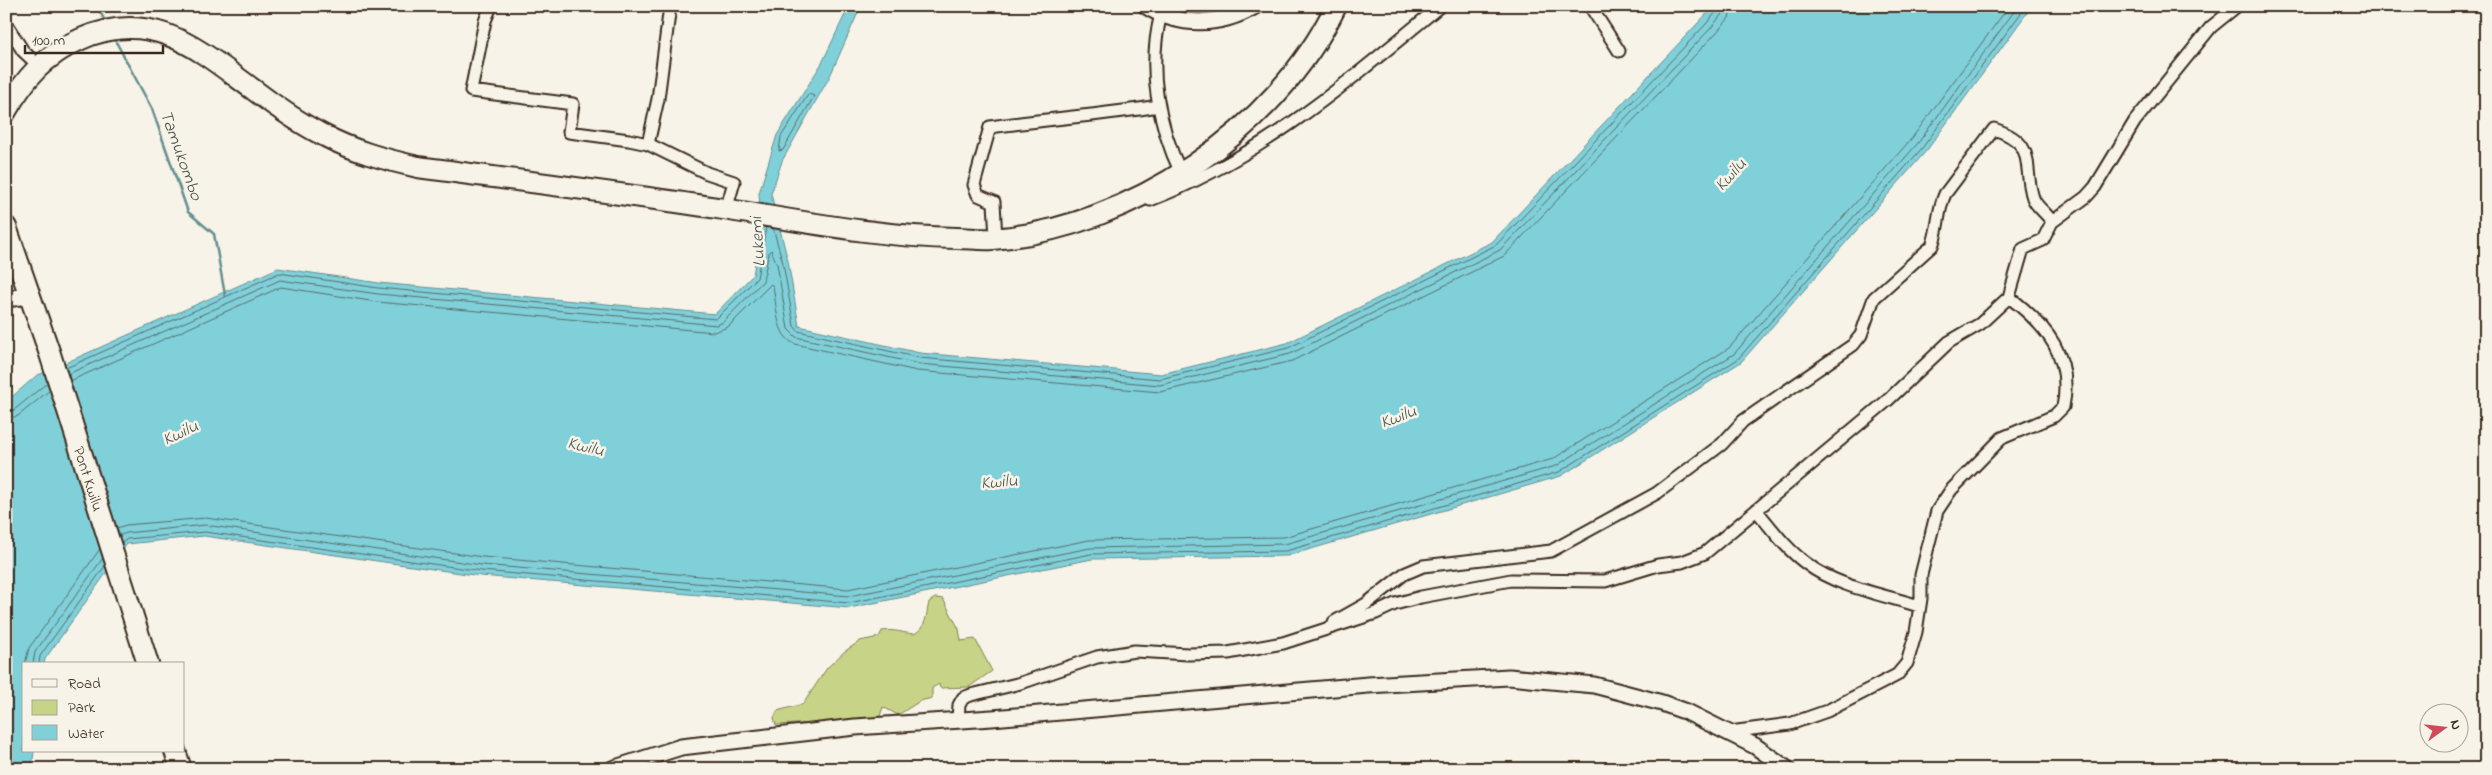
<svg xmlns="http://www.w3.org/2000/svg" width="2492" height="775" font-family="'Indie Flower',sans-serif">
<rect width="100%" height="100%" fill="#f7f3e8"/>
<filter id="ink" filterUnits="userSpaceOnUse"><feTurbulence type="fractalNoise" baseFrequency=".02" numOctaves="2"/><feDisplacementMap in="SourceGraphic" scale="10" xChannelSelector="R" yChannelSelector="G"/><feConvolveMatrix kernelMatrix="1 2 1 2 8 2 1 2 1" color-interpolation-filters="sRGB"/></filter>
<g filter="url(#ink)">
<!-- green -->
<path fill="#c7d487" stroke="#817f52" d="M935,598L943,599L959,629L961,641L975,639L992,671L969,687L940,688L939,684L932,688V698L920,701L898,715L883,707L880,716L874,720L776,725L774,718L777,711L803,704L827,668L844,652L860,641L879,637L882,631C895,629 902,633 914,634C927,627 926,615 929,602Z"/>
<!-- water -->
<path fill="#80d0da" stroke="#648e8f" d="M849,6H861L830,76L782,161L771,194L788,261L799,326L920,353L1161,374L1287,343L1492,242L1714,6H2032L1927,150L1741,362L1561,476L1287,556L1092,559L849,608L481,576L204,536L127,544L45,659L44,664H24V751H34L32,769H6V402L36,376L278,268L379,283L715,314L753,275L761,228L759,193L777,135L822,63Z"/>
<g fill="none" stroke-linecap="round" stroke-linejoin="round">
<!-- shore -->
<path stroke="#576c69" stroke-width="1" d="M809,94L814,96L783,150L779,151L781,137Z
M773,228L783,263L794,326L798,331L920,358L1160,379L1288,348L1496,245L1707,23L1717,11L1718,6
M66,368L279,273L378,288L716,319L757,278L766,227
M68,374L280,280L378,294L717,325L723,322L763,281L769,252L771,250L777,264L788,329L796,337L919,364L1160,385L1290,354L1500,250L1711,28L1722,14L1724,6
M70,381L281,287L377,302L714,332L728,327L771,284L773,286C777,304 775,336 795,344L917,371L1160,392L1292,361L1504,256L1717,32L1729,18L1732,6
M6,412L14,410L47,383
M6,419L18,416L50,390
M117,528L126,525L206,518L483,557L848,589L1089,540L1284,537L1553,459L1729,348L1912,138L2009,6
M119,536L126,533L205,525L482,565L849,596L1090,548L1285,544L1556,466L1734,354L1918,143L2018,6
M122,543L127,539L205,532L482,571L849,603L1091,554L1286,551L1559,472L1738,359L1923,147L2026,6
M25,664L29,648L100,549
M33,664L35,652L103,558
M39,664L40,656L105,566"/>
<!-- stream -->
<path stroke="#648e8f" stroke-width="2.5" d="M97,6L106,23
M114,38L152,109L188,212L214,234L225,295"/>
<defs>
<path id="street" d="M491,6L485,21L471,91L573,104L569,132L629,140L648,144L707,173L734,182L726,210
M1590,6L1619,51
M1161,14C1147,67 1158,125 1181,173
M6,24L23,51L38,65
M648,144L658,99L670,6
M1150,200C1261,158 1350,80 1440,6
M996,239L994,202L978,195L974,185L990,127C1047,119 1103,115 1159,106
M1757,511C1772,529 1787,550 1807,564C1835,586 1884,595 1919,606
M1334,622L1366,604L1404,574L1423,566L1551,551L1657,493L1722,444L1743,421L1853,345L1861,335L1874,298L1932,246C1939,229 1937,211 1945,194L1994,129C2039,144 2022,165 2033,198C2036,207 2047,213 2052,222
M958,719L959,705L963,698L971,695L1021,683L1097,657L1135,651L1188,654L1228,653L1283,643L1376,613L1395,604L1421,597L1511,580L1605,581L1658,565L1682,562L1705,553L1888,400L1949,342L1980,324L2009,297L2023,249L2043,240L2052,222L2086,197L2095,187L2135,121L2211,27L2237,6
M1730,732L1790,724L1827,711L1897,675L1907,663L1916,632L1921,599V575L1937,511L1951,490L2002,438L2054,416L2063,407C2073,357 2047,326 2009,297"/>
<path id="secondary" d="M1146,6C1180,28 1221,26 1255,6
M6,299L28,296
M612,769L681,747L855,727L992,718L1368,685L1509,677L1594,685L1662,703L1687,712L1755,746L1787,769"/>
<g id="highway">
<path d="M6,111C25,78 45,55 81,39C153,7 199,50 254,90C275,106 298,122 321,134C353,151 383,159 418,167C522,181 626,194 730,210C805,222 881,237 957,238C969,238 981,240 993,239C1130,228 1276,131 1336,6"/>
<path id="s1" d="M6,227L50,354L148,664"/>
<path d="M175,751L181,769"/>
</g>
</defs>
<!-- street casing -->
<use href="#street" stroke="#3b2a1e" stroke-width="15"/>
<!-- secondary casing -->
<use href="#secondary" stroke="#3b2a1e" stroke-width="19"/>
<!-- highway casing -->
<use href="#highway" stroke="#3b2a1e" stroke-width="24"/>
<!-- street -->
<use href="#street" stroke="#f7f3e8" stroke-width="11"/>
<!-- secondary -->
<use href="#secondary" stroke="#f7f3e8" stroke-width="15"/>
<!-- highway -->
<use href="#highway" stroke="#f7f3e8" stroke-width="20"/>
</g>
</g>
<g text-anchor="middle" stroke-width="5" stroke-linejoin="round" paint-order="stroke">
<!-- street labels -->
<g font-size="16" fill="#3b2a1e" stroke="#f7f3e8">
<text dy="6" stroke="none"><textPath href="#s1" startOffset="265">Pont Kwilu</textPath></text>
</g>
<!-- water labels -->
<g font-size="18" font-style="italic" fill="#4c544d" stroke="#f7f3e8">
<text transform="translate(182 155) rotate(70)" y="6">Tamukombo</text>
<text transform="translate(1730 174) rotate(-47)" y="6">Kwilu</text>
<text transform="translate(757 242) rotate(-94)" y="6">Lukemi</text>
<text transform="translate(1398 416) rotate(-20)" y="6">Kwilu</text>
<text transform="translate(180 432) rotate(-25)" y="6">Kwilu</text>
<text transform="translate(586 446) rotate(14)" y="6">Kwilu</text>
<text transform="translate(999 481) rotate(-4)" y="6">Kwilu</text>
</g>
</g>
<!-- margin -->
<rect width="2492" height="775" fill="none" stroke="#f7f3e8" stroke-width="25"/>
<rect x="12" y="12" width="2467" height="750" fill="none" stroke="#3b2a1e" stroke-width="2" filter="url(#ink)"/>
<!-- legend -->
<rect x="22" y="662" width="162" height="90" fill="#f7f3e8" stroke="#aca397"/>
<rect x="32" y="679" width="25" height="8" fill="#f7f3e8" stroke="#aca397"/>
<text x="68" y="688" font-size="15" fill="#3b2a1e">Road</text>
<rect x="32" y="700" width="25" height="15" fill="#c7d487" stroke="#aca397"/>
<text x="68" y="712" font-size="15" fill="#3b2a1e">Park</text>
<rect x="32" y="725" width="25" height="15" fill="#80d0da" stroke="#aca397"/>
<text x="68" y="738" font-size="15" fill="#3b2a1e">Water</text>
<!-- north arrow -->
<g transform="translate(2444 728) rotate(75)"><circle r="24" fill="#f7f3e8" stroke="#aca397"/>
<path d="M0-4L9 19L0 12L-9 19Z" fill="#d1495b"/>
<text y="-8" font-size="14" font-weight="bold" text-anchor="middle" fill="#3b2a1e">N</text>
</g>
<!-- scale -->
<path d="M25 45v8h138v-8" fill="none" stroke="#3b2a1e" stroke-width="2.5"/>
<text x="32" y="45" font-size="15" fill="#3b2a1e" stroke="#f7f3e8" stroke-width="4" paint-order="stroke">100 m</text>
</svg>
